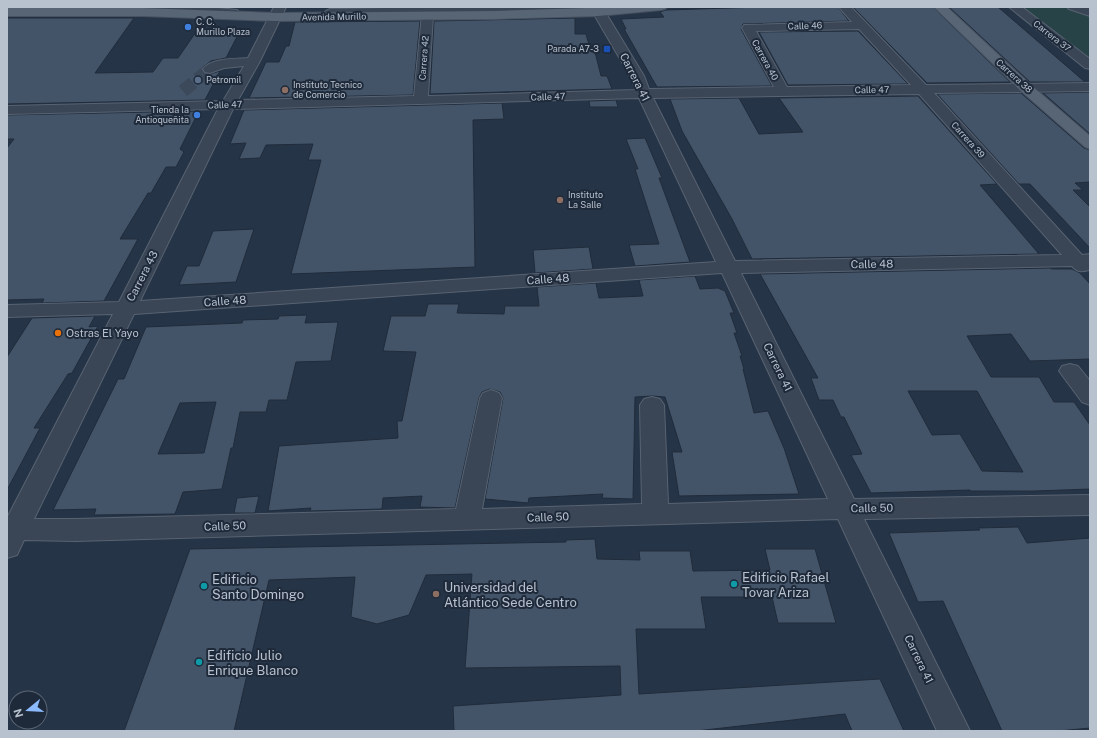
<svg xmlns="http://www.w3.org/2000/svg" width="1097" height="738" font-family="'Public Sans',sans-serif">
<rect width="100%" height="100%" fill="#253446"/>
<!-- green -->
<path fill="#274347" d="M1020,7H1090V61Z"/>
<!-- building -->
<path fill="#445468" stroke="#202c3c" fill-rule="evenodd" d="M763,7H838L849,21L743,24L741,29L772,86L657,87L624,29H626L621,19L664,17L660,12L666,10Z
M853,7H933L1010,82L927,83Z
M949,7H998L1085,82H1030Z
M7,18H134L95,73L153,72L163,58H178L196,32L240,31L226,58L211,61L202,68L204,73L210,74L220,71L205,100L7,104Z
M575,18V34H586L591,52H595L601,76H607L612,89L430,94L434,21Z
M420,21L413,95L249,98L266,62H279L286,46H289L295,22Z
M858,31L908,84L788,85L759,32Z
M1090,92V134L1043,93Z
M1021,93L1084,148L1090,150V182L1075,183L1083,190H1073L1090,207V248L1030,184H1019L937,94Z
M918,96L997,184L980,185L1039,254L752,259L732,219L682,131L670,99L739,98L759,134L803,132L779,98Z
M616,100L618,107H590L589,101Z
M502,103L504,119L473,120L475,267L291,274L321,160H308L313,144L266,145L260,158L239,159L246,143L230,144L244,110Z
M199,111L180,149L184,152L176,167H166L151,193H148L120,239H138L104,301L42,303L44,299L7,300V148L14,139H7V115Z
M645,138L662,178H659L690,262L635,266L629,245L659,244L635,169H638L626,139Z
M254,229L236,282L179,285L187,266H199L213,231Z
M589,247L593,269L535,273L533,250Z
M1050,268L1052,269H1072L1080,273L1090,284V359L1030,361L1011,334L967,336L991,377H1039L1054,402H1074L1090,425V489L1035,491H970V490L871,493L851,455L862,454L844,417H841L833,400H819L811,378H818L760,274ZM908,391H977L1023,472L982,471L960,434L932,435Z
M695,276L700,289L718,288L725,291L734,313H730L737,333H734L742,356H740L744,369H743L754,413L768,411L784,448L799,494L679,496L672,452H682L665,397L652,396L635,397L633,499L602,498L603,494L529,498L528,503L485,499L503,398L500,392L490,389L482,392L479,398L455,508L420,507L422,496L383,498L382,509L310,511L311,508L268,511L279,446L398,438L397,421H402L416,352L383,351L391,316H425L428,304H459L457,313L504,314L505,306H539L537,287L596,283L599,298L643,296L639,280Z
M307,315L305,323L338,322L331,361L296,362L287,400H269L266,412H240L233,448H231L222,489L183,492L175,514L94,515L96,509L53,510L118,379H124L146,327L242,323L243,320L278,319L279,316ZM216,402L204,453L158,454L180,403Z
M95,316L89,327L98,326L72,373L68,374L34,428H40L7,490V357L32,318Z
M259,496L255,513H234L237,498Z
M1018,527L1027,543L1090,538V728L1058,731H1002L943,601L918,602L889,533L980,530L978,528Z
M595,539L597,559L640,560L639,551H690L693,571L770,570L765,549H815L836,623H778L772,597H701L706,629H636L639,694L880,679L904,731H852L845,714L696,731H454L453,706L621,695L620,666L465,668L472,574L426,575L409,615L377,624L351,617L355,577L269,580L234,731H124L190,549L566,542V540Z"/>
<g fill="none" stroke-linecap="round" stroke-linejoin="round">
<!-- minor-tunnel -->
<path stroke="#3b495a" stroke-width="13" stroke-dasharray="13 6" stroke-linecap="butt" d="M183,91L210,69"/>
<defs>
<path id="minor" d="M71,7H209L237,10L239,12L237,14L233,16L170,11H76L72,10Z
M274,7H286L260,61L238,100L414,96L422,14L330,17L326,15L324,13L326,11L330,9L445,7H610L608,9L604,10L644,76L649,89L774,87L742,28L744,25L852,22L839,7H851L926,85L1090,83V91L934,93L1082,255L1090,254L1089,270C1081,272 1077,272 1072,266L741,273L854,499L1090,495V515L864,519L970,731H937L838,519L76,541L24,540L17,555L7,558V518L113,314L7,317V305L119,302L218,109L7,114V106L223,101L244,66L224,68L210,73L205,72L203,69C211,58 236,59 248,58ZM592,11L630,76L636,90L428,96L433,16L432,14ZM859,29L911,85L787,87L756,31ZM919,94L1062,255L735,261L653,98ZM639,98L716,262L140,301L233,109ZM722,273L828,499L668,504L664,405L660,399L652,397L644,399L640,405L642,504L482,509L502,398L499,393L491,390L483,393L480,398L456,509L76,519H34L134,314Z
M1009,7H1022L1090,59V69L1085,68Z
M1067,7L1090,8V16L1069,9Z
M1070,364L1078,366L1090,381V405L1082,402L1059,371L1062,366Z"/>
<path id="major" d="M617,7H667L665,9L661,10L598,16L494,19L276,21L143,16H7V8H143L276,13L494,11Z
M934,7H947L1031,85L1090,136V149L1085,147L1021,91Z"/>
</defs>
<!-- minor casing -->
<use href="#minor" stroke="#586372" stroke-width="2"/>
<!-- major casing -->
<use href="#major" stroke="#465161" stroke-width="2"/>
<!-- minor -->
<use href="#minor" fill="#3a4555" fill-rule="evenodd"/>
<!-- major -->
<use href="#major" fill="#586575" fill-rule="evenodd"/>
</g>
<!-- markers -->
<g fill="#3f7fe0" stroke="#1e2a3a" stroke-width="1.5">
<circle cx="188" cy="27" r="4"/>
<circle cx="197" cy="115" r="4"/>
</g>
<rect fill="#1a4fb4" stroke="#1e2a3a" stroke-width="1.5" x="603" y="45" width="8" height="8" rx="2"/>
<circle fill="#5c6f8a" stroke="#1e2a3a" stroke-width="1.5" cx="198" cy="80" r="4"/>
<g fill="#8d6e63" stroke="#1e2a3a" stroke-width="1.5">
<circle cx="285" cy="90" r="4"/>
<circle cx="560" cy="200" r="4"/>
<circle cx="436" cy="594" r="4"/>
</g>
<circle fill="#e8710a" stroke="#1e2a3a" stroke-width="1.5" cx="58" cy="333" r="4"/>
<g fill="#0f9aa8" stroke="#1e2a3a" stroke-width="1.5">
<circle cx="734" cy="584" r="4"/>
<circle cx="204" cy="586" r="4"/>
<circle cx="199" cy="662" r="4"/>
</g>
<g text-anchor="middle" stroke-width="4" stroke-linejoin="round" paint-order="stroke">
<!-- far-street labels -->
<g font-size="9" fill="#b8c1ce" stroke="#1e2a3a">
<text transform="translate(334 17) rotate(-1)" y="3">Avenida Murillo</text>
<text transform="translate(805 26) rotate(-2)" y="3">Calle 46</text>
<text transform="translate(1052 36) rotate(38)" y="3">Carrera 37</text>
<text transform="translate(424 58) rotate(-86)" y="3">Carrera 42</text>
<text transform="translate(765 60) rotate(61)" y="3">Carrera 40</text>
<text transform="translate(1014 76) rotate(42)" y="3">Carrera 38</text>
<text transform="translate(872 90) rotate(-1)" y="3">Calle 47</text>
<text transform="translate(548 97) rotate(-2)" y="3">Calle 47</text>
<text transform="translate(225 105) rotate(-2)" y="3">Calle 47</text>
<text transform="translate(968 140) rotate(48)" y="3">Carrera 39</text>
</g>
<!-- far-poi labels -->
<g font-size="9" fill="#b8c1ce" stroke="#1e2a3a" text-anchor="start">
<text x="196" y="25">C. C.<tspan x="196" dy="10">Murillo Plaza</tspan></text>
<text x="599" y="52" text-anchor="end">Parada A7-3</text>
<text x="206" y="83">Petromil</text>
<text x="293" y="88">Instituto Tecnico<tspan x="293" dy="10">de Comercio</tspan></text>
<text x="189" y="113" text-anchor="end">Tienda la<tspan x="189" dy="10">Antioqueñita</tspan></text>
<text x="568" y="198">Instituto<tspan x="568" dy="10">La Salle</tspan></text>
</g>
<!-- street labels -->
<g font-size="11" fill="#b8c1ce" stroke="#1e2a3a">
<text transform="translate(635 77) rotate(63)" y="4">Carrera 41</text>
<text transform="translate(872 264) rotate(-1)" y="4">Calle 48</text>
<text transform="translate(142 276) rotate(-63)" y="4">Carrera 43</text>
<text transform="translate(548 279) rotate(-4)" y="4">Calle 48</text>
<text transform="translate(225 301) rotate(-4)" y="4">Calle 48</text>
<text transform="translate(778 367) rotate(64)" y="4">Carrera 41</text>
<text transform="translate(872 508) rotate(-1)" y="4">Calle 50</text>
<text transform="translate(548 517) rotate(-2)" y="4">Calle 50</text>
<text transform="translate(225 526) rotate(-2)" y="4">Calle 50</text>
<text transform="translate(919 659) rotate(64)" y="4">Carrera 41</text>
</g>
<!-- poi labels -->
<g font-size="11" fill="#b8c1ce" stroke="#1e2a3a" text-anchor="start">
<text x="66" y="337">Ostras El Yayo</text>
</g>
<!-- near-poi labels -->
<g font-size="13" fill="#b8c1ce" stroke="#1e2a3a" text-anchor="start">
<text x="742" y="582">Edificio Rafael<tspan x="742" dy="15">Tovar Ariza</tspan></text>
<text x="212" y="584">Edificio<tspan x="212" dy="15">Santo Domingo</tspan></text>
<text x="444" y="592">Universidad del<tspan x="444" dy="15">Atlántico Sede Centro</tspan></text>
<text x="207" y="660">Edificio Julio<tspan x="207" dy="15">Enrique Blanco</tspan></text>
</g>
</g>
<!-- border -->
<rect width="1097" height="738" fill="none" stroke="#b8c1ce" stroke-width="16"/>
<!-- north arrow -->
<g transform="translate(28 710) rotate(252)"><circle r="19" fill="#1e2a3a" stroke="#5c6675"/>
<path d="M0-3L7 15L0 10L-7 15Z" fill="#8cbaff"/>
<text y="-6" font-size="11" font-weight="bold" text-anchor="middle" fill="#b8c1ce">N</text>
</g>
</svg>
